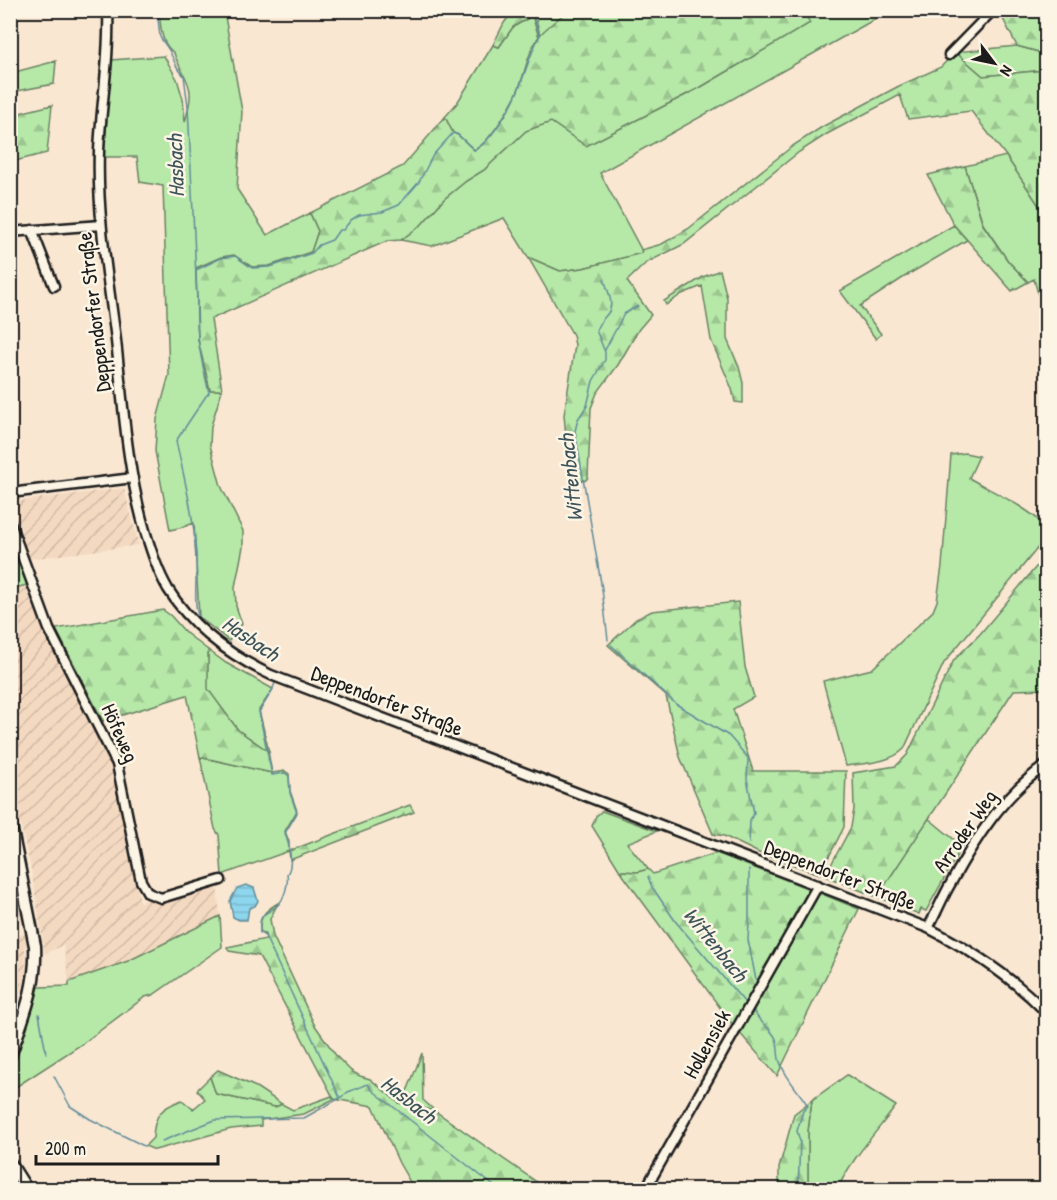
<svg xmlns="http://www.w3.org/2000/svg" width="1057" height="1200" font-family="'Patrick Hand',sans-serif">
<defs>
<pattern id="industrial-furrows" width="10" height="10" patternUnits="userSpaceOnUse" patternTransform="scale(1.5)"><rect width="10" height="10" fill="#f4d9c1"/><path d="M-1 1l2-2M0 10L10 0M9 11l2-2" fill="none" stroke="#d1baa5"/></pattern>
<pattern id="forest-firs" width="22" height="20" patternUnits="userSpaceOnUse" patternTransform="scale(1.5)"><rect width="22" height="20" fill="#b6e8a8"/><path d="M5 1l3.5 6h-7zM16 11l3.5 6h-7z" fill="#9cc690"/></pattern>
<pattern id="water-rules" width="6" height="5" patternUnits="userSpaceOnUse" patternTransform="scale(1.5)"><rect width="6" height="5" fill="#8dd6ee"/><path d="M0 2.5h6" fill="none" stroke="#79b7cc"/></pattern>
</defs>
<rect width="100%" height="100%" fill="#fae7d2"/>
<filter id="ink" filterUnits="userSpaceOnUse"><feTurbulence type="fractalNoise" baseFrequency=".0167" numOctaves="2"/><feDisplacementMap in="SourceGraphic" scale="12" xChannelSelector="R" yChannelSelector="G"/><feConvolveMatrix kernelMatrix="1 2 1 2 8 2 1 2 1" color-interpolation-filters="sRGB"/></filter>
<g filter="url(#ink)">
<!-- industrial -->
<path fill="url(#industrial-furrows)" d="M124,488L139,545L29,559L21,536L11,539L10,502Z
M27,585L47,633L114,766L140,902L222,875L223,882L217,885L220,916L128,961L69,982L63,945L45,954L31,869L18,814L11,795L10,589Z
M26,934L27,945L25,947L26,969L21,993L11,990V936Z"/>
<!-- grass -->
<path fill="#b6e8a8" stroke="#698262" stroke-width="1.5" d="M159,11H224L242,111L237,189L267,235L310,213L318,231L311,252L269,267H251C235,251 214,262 196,268L198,340L210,390H222L211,426L210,445L221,486L243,531V547L235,587L236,606L242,624L229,641L199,617L194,523L183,527L170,530L155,451L157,419L169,375L163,186L140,182L137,157H104L111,60L164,56L177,79L183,99L185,122C187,113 191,102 190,93C190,80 178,67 174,53C160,43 161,26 159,11Z
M537,11V10L568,11L540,35L536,19Z
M803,11H869L877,18L600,173L643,253L583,268L560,271L528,257L504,218L432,246L401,240L422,224L444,199L466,181L484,170L526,130L551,122L586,146L701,87L809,23Z
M532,16L539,37C529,55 525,75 517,94C510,108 489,144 474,150L458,135L453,133L445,117L457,103L493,45L499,47L513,27Z
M1017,46L1046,54V70L983,76L955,52Z
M56,61L54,84L11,92V73Z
M1006,156L1046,216V323L1034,279L1028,282L1008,261L983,224L965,166Z
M954,225L967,240L909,274L860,306L881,334L876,339L840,291Z
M965,453L979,456L969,478C989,490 1032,509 1045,527C1048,531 1046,535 1044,540L944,663L904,749C890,763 865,763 846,766L823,681L872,669L933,611L937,601L942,566L951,455Z
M11,540L27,585L11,589H10Z
M208,650L226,663L273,689L259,710L269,752L238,730L207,689Z
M200,757L272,773L285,771L289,774L290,791L297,811L285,831L289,842V851L222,875L219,835L215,829Z
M602,811L657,831L627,843L648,869L638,872L620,871L592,826L596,816Z
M928,818L962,846L926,911L921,909L919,914L877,897Z
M220,916L222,947L153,995L145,997L82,1044L11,1090V1076L39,987L69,986V982L128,961Z
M422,1053L423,1100L435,1111L399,1103L408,1089Z
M847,1075L896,1106C879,1129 847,1164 838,1189L808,1190V1131L812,1100Z
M210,1077L216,1094L275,1107L282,1104L293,1110L332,1096L334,1099L304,1114L261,1120V1126L231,1129L155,1150L145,1146L153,1138C154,1114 161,1108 182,1100L193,1109L205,1099L197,1090Z"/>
<!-- forest -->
<path fill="url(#forest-firs)" stroke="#698262" stroke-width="1.5" d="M513,11H536L532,16L513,27L499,47L493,45L504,23Z
M568,11H803L810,23L701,87L586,146L551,122L526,131L484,170L466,181L444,199L422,224L401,240L387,241L211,319L222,390H210L198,340L196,268L221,257L234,255L252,267L269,266L311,252L318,231L310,213L403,166L445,117L453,133L458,135L474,150C488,145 509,109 516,95C525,76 527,52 540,35C548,26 559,18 568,11Z
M999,11H1046V54L1017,46Z
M955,52L983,76L1046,70V216L1006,156L971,111L908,119L900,95L827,134L799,152L684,244L646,263L627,281L651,315L639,329L618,365L597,393L591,408L588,477L586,480L577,482L568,457L564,415L575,345L573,335L528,257L560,271L583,268L642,253L641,250L662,244L688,229L794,145L822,127L897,87L941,67Z
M52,105L47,153L11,162V115Z
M965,166L983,225L1008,261L1028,282L1012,291L954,225L928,175Z
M720,270L727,298V339L739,367L743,383V403L735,402L732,389L711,340L702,286L682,294L666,305L664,301L703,277Z
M1046,555V689L1014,690L877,897L825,876L851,827L854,809L853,773L896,766L907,755L954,660L980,634Z
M738,602L745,667L754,697L733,709L753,771H846L844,827L820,874L759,853L724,836L713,834L680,757L666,696L608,645L636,619L652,611Z
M163,610L171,616L186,633L208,650V689L238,730L268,751L272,773L200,757L187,695L103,721L56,629Z
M410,805L414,812L290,860L289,851Z
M716,853L812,890L735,1028L620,871L638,872L648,869L653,874Z
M817,892L859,909L777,1076L738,1031Z
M278,903L270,919L273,936L314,1024L337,1057L351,1071L360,1076L370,1079L399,1103L435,1111L538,1183L527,1189H414L399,1163L373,1106L334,1099L259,956L229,951L227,947L266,939L265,934L260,931C259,916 266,910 278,903Z
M218,1070L256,1087L282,1104L275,1107L216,1094L210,1077Z
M812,1100L808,1131V1189H779V1168L794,1114Z"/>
<!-- water -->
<path fill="url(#water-rules)" stroke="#608c9a" stroke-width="1.5" d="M246,885L254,888L258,901L255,906L249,908L247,920H239L233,917L230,901L237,888Z"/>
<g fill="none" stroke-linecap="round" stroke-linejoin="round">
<!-- stream -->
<path stroke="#608c9a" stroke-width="1.5" d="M157,10L160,37L169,50L177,67L184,76L188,106L197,298C195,334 201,359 209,393L206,396L176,441C186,485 198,532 196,577C196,593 193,614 204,626L253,661
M196,270L221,258L235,256L252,268L270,267L312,253L319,245L332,240L339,230H343L351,220L359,215L382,212L399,205L419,182L433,155L453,133L458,135L474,150C489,144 511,108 517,93C525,74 530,54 540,35L534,19L536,10
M604,279C607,289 615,304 608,313C603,320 599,322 596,330L605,352V360L593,381L587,406L578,419L575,431L602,589L608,640
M605,350L624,314L638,306
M611,645L676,704L729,736L748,758L747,779L754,813L750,820L749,843
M276,680L272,691L259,712L272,775L285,773L289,776L290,793L297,813L285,833C289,844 294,864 287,874C289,883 284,900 277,906C265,915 258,913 260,933L265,936L340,1098L348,1092L368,1084L372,1090L499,1190
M749,869V923L748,940L757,985
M648,877L652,887L676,922L746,1004
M753,1009C757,1022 771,1027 776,1039C779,1046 777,1055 780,1062C786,1079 799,1091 808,1106L803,1111L797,1131L800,1141L798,1190
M39,1014L46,1053
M54,1076L70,1106L90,1119L144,1146
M162,1141L215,1120L304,1118L340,1098"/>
<defs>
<path id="minor" d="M108,10C110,58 101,104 99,151C97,212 107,272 115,332C123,400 126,468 146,534C152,553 158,572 168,589C193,629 229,655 271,675L928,928C971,950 1012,977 1046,1012
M949,55L993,10
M32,230L54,286
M10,232L101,225
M10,493L133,478
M10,523L49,629L117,764L141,881L148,893L161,898L221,880
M928,928C936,914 942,898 951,883C975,839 1004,794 1046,765
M645,1190L818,885"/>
<path id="major" d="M10,821L35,946C37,986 23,1018 10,1056
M10,1163L27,1190"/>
</defs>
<!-- minor casing -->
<use href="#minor" stroke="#1c1c1c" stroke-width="13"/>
<!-- major casing -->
<use href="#major" stroke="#1c1c1c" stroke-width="15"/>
<!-- minor -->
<use href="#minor" stroke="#fcf5e5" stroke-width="8"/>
<!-- major -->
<use href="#major" stroke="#fcf5e5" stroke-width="10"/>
</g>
</g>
<g text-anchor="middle" stroke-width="5" stroke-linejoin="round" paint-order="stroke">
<!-- street labels -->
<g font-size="21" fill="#1c1c1c" stroke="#fcf5e5">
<text transform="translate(94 312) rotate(-97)" y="7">Deppendorfer Straße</text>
<text transform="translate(387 701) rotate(21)" y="7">Deppendorfer Straße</text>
<text transform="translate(120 733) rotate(66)" y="7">Höfeweg</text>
<text transform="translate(965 831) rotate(-55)" y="7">Arroder Weg</text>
<text transform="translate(840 875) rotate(21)" y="7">Deppendorfer Straße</text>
<text transform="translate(707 1044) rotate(-61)" y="7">Hollensiek</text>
</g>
<!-- water labels -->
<g font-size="22" font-style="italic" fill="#3e545b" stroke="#fcf5e5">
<text transform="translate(175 166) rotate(-92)" y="8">Hasbach</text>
<text transform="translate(570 478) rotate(-96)" y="8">Wittenbach</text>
<text transform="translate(251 638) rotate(34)" y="8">Hasbach</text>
<text transform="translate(716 944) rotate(51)" y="8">Wittenbach</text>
<text transform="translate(409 1099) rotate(38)" y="8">Hasbach</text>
</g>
</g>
<!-- margin -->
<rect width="1057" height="1200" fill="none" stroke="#fcf5e5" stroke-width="36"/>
<rect x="18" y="18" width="1021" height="1164" fill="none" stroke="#1c1c1c" stroke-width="2" filter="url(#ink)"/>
<!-- north arrow -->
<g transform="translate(994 63) rotate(122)" stroke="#fcf5e5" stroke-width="4.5" paint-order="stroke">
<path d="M0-4.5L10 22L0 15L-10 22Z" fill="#1c1c1c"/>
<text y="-9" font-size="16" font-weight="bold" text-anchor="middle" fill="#1c1c1c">N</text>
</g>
<!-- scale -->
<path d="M36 1155v9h182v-9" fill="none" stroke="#1c1c1c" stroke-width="3"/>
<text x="45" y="1155" font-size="18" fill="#1c1c1c" stroke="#fcf5e5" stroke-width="4.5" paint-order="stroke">200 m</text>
</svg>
